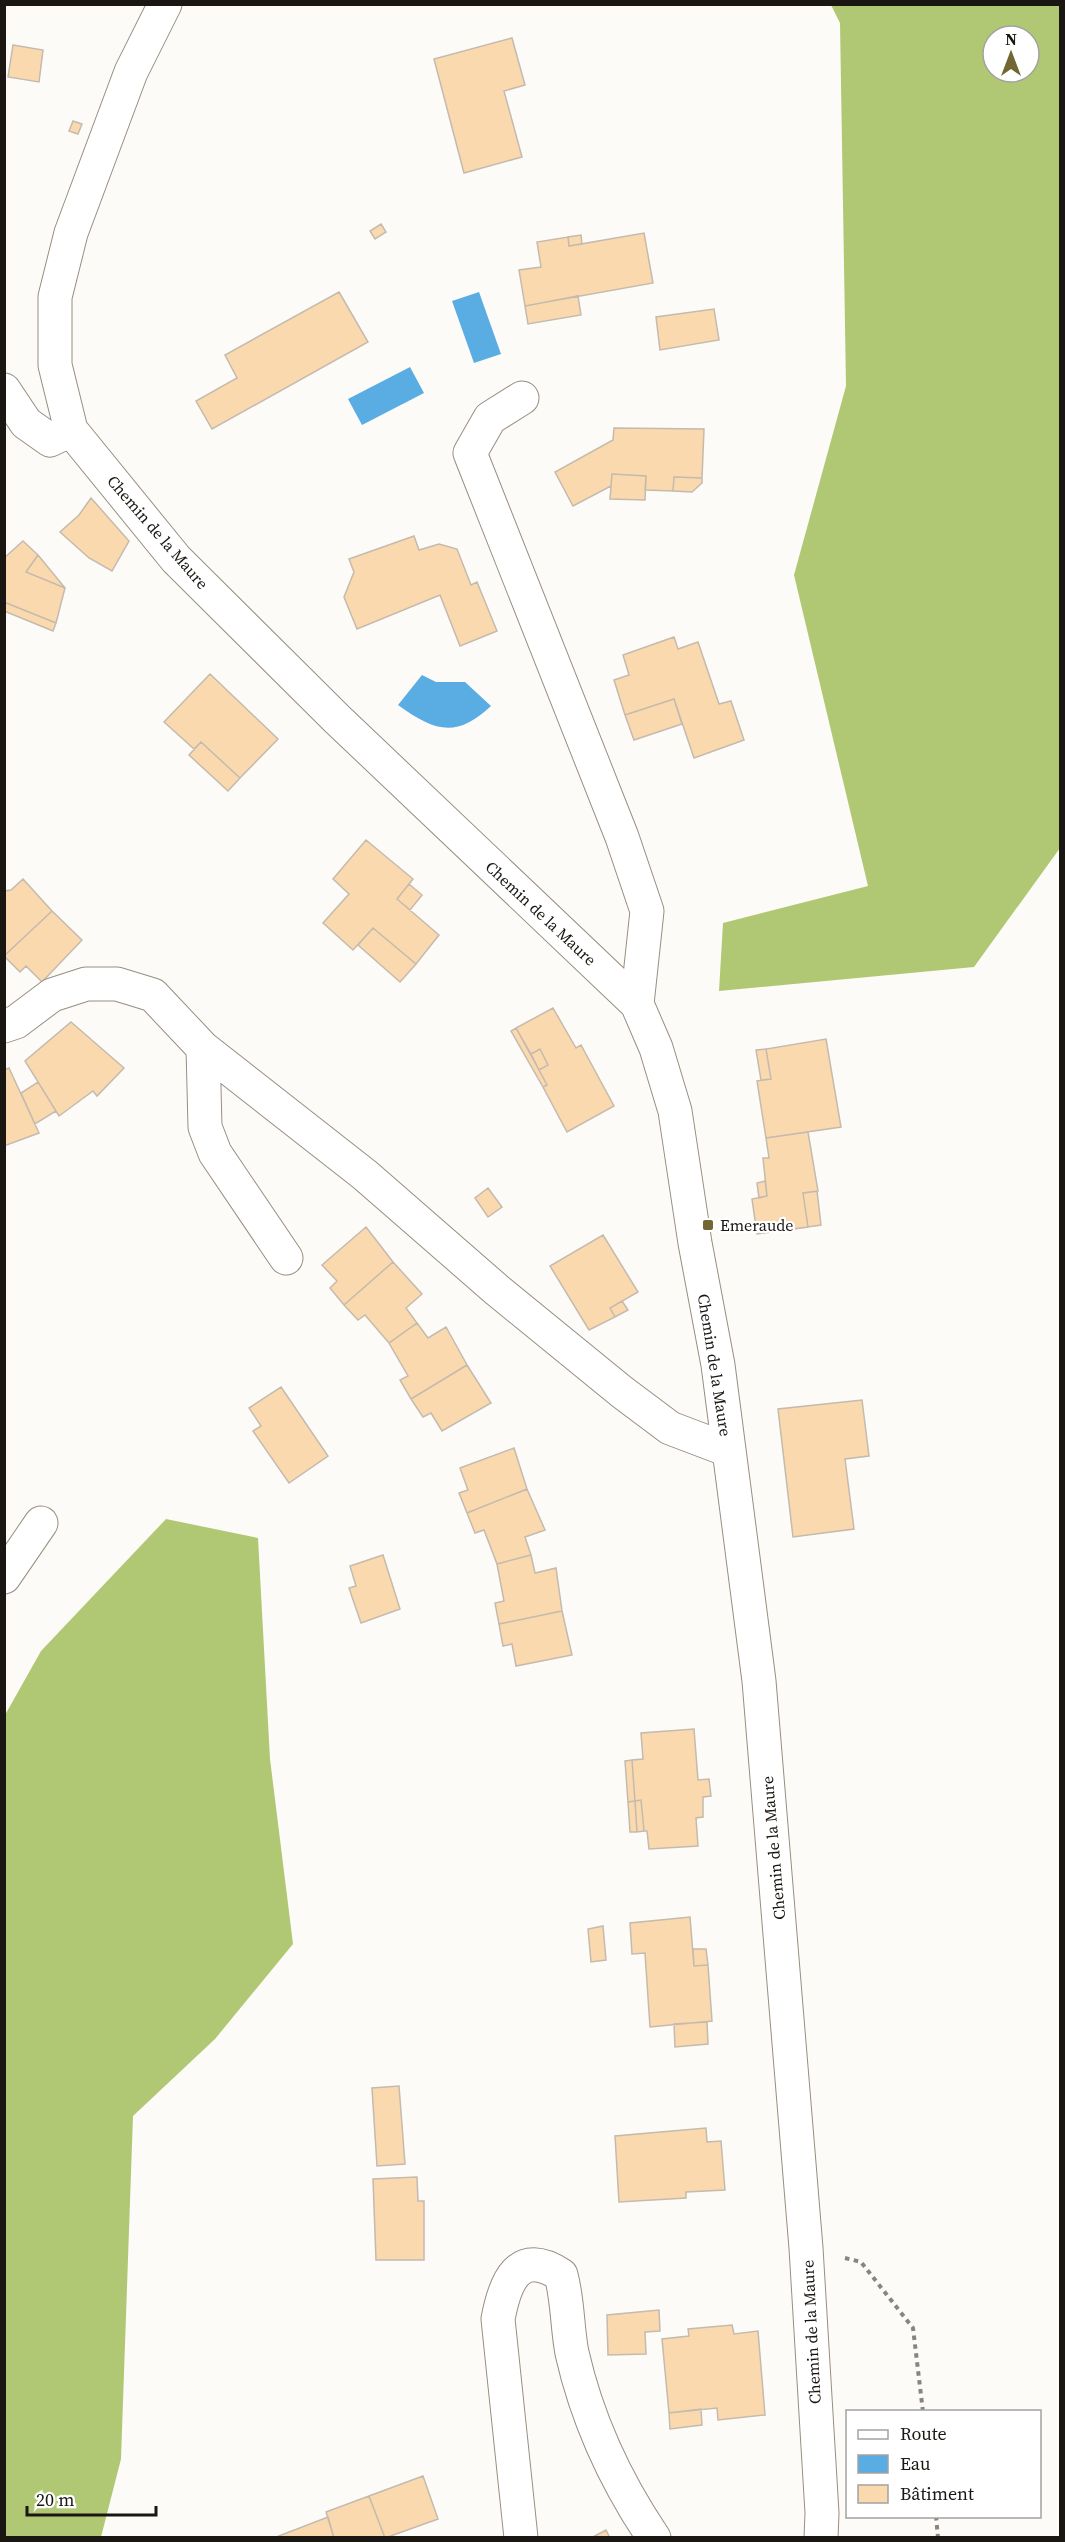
<svg xmlns="http://www.w3.org/2000/svg" width="1065" height="2542" font-family="'Source Serif 4',serif">
<rect width="100%" height="100%" fill="#fdfbf8"/>
<!-- forest -->
<path fill="#b0c873" fill-rule="evenodd" d="M831,5H1060V848L974,967L719,991L723,923L868,886L794,575L846,386L840,23ZM993,36H1029V72H993Z
M166,1519L258,1538L270,1759L293,1944L215,2039L133,2116L121,2459L101,2537H5V1715L41,1651Z"/>
<!-- water -->
<path fill="#5aade3" d="M479,292L501,354L474,363L452,301Z
M410,367L424,393L362,425L348,399Z
M422,675L436,682H465L491,706C456,739 434,731 398,705Z"/>
<!-- building -->
<path fill="#fbd9ae" stroke="#c4baad" stroke-width="1.5" d="M512,38L525,85L504,91L522,157L464,173L434,59Z
M13,45L43,50L39,82L8,77Z
M73,121L82,124L78,134L69,131Z
M381,224L386,232L375,239L370,231Z
M644,233L653,283L525,306L519,270L541,267L537,242L568,237L569,246Z
M581,235L582,244L569,246L568,237Z
M339,292L368,342L212,429L196,401L237,378L225,355Z
M578,296L581,315L528,324L525,306Z
M714,309L719,340L660,350L656,317Z
M614,428L704,429L702,478L674,477L673,491L645,490L646,476L612,474L611,486L573,506L555,472L613,440Z
M612,474L646,476L645,500L610,499Z
M674,477L702,478V483L692,492L673,491Z
M91,498L129,541L112,571L89,558L60,532L79,515Z
M414,536L419,550L439,544L457,549L471,585L477,582L497,631L460,646L440,595L357,629L344,597L354,572L349,559Z
M23,541L38,555L26,572L65,588L56,623L4,602V558Z
M38,555L65,588L26,572Z
M4,602L56,623L53,631L4,611Z
M674,637L678,649L698,642L719,704L731,701L744,740L694,758L674,699L625,715L614,680L629,675L623,655Z
M210,674L278,739L240,778L201,742L194,749L164,722Z
M674,699L682,724L634,740L625,715Z
M201,742L240,778L228,791L189,755Z
M366,840L413,879L397,899L439,935L416,964L373,928L353,950L323,923L349,894L333,879Z
M23,879L52,911L4,956V891L11,890Z
M409,884L422,895L410,910L397,899Z
M52,911L82,940L42,982L26,966L20,972L4,956Z
M373,928L416,964L400,982L358,945Z
M553,1008L576,1048L581,1045L614,1106L567,1132L543,1087L547,1085L539,1070L548,1065L540,1049L531,1054L516,1028Z
M71,1022L124,1068L97,1096L93,1091L59,1116L25,1061Z
M516,1028L539,1070L547,1085L543,1087L511,1031Z
M826,1039L841,1127L766,1138L757,1081L771,1079L766,1049Z
M540,1049L548,1065L539,1070L531,1054Z
M766,1049L771,1079L761,1080L756,1050Z
M9,1068L39,1133L4,1146V1070Z
M38,1082L56,1111L35,1124L21,1093Z
M808,1132L818,1191L803,1193L808,1227L757,1234L752,1199L767,1196L763,1158H769L766,1138Z
M765,1181L767,1196L759,1198L757,1183Z
M488,1188L502,1207L488,1217L475,1198Z
M817,1191L821,1225L808,1227L803,1193Z
M366,1227L393,1262L344,1305L330,1288L337,1281L322,1265Z
M603,1235L638,1292L610,1308L615,1317L589,1330L550,1266Z
M393,1262L422,1294L406,1308L417,1323L389,1343L365,1315L358,1320L344,1305Z
M622,1301L628,1310L615,1317L610,1308Z
M417,1323L428,1338L446,1327L467,1365L411,1399L400,1380L408,1376L389,1343Z
M467,1365L491,1403L442,1431L431,1413L423,1417L411,1399Z
M281,1387L328,1456L289,1483L253,1431L261,1426L249,1408Z
M862,1400L869,1456L845,1459L854,1529L793,1537L778,1409Z
M514,1448L527,1489L467,1513L459,1493L468,1490L460,1468Z
M527,1489L545,1530L525,1537L531,1555L497,1564L484,1530L475,1533L467,1513Z
M383,1555L400,1609L361,1623L349,1588L356,1586L350,1566Z
M531,1555L535,1573L556,1568L562,1611L499,1624L495,1603L504,1601L497,1564Z
M562,1611L572,1655L516,1666L512,1644L503,1646L499,1624Z
M694,1729L698,1780L709,1779L711,1796L703,1797V1817L696,1818L698,1846L649,1849L647,1831H644L641,1800L635,1801L632,1760L643,1759L641,1733Z
M632,1760L635,1801L628,1802L625,1761Z
M641,1800L644,1831L637,1832L635,1801Z
M635,1801L637,1832H630L628,1802Z
M690,1917L694,1966L708,1965L712,2021L650,2027L645,1953L632,1954L630,1923Z
M603,1926L606,1960L591,1962L588,1929Z
M693,1949H706L708,1965L694,1966Z
M707,2022L708,2044L675,2047L674,2024Z
M399,2086L405,2164L377,2166L372,2088Z
M706,2128L707,2142L721,2141L725,2190L686,2192V2198L619,2202L615,2136Z
M417,2177L418,2201H424V2260H376L373,2179Z
M659,2310L660,2331L645,2332L646,2354L608,2355L607,2315Z
M732,2325L734,2334L758,2331L765,2415L718,2420L717,2408L669,2413L662,2339L689,2336L688,2329Z
M701,2409L702,2425L670,2429L669,2413Z
M423,2476L438,2519L385,2538L369,2496Z
M369,2496L385,2538H334L326,2512Z
M328,2517L334,2538H277L276,2537Z
M606,2530L610,2538H591Z"/>
<g fill="none" stroke-linecap="round" stroke-linejoin="round">
<defs>
<path id="minor" d="M165,4L131,72L71,233L55,297V365L71,430L176,559L337,719L637,1004L656,1048L675,1111L695,1243L718,1365L759,1681L806,2248L822,2513L821,2538
M4,390L26,423L50,440L71,430
M522,398L490,418L470,453L622,837L647,911L637,1004
M4,1026L16,1022L52,995L86,984H117L153,995L203,1048L365,1175L497,1290L622,1392L670,1428L728,1450
M203,1048L205,1127L215,1153L286,1258
M4,1577L41,1523
M521,2538L498,2319C505,2282 518,2247 561,2275C568,2301 567,2327 572,2353C587,2419 616,2482 654,2538"/>
</defs>
<!-- minor casing -->
<use href="#minor" stroke="#988e82" stroke-width="35"/>
<!-- path -->
<path stroke="#888581" stroke-width="4" stroke-dasharray="4.5 4.5" stroke-linecap="butt" d="M845,2258L861,2262L913,2328L923,2412
M936,2516L938,2538"/>
<!-- minor -->
<use href="#minor" stroke="#fff" stroke-width="33"/>
</g>
<!-- markers -->
<rect fill="#726633" stroke="#fff" stroke-width="2" x="702" y="1219" width="12" height="12" rx="3"/>
<g text-anchor="middle" stroke-width="4.5" stroke-linejoin="round" paint-order="stroke">
<!-- street labels -->
<g font-size="16" fill="#1a1612" stroke="#fff">
<text transform="translate(158 532) rotate(49)" y="6">Chemin de la Maure</text>
<text transform="translate(541 913) rotate(43)" y="6">Chemin de la Maure</text>
<text transform="translate(715 1365) rotate(81)" y="6">Chemin de la Maure</text>
<text transform="translate(773 1848) rotate(-95)" y="6">Chemin de la Maure</text>
<text transform="translate(811 2332) rotate(-93)" y="6">Chemin de la Maure</text>
</g>
<!-- poi labels -->
<g font-size="16" fill="#1a1612" stroke="#fff" text-anchor="start">
<text x="720" y="1231">Emeraude</text>
</g>
</g>
<!-- border -->
<rect width="1065" height="2542" fill="none" stroke="#1a1612" stroke-width="12"/>
<!-- legend -->
<rect x="846" y="2410" width="195" height="108" fill="#ffffff" stroke="#a3a2a0" stroke-width="1.5"/>
<rect x="858" y="2430" width="30" height="9" fill="#ffffff" stroke="#a3a2a0" stroke-width="1.5"/>
<text x="900" y="2440" font-size="18" fill="#1a1612">Route</text>
<rect x="858" y="2455" width="30" height="18" fill="#5aade3" stroke="#a3a2a0" stroke-width="1.5"/>
<text x="900" y="2470" font-size="18" fill="#1a1612">Eau</text>
<rect x="858" y="2485" width="30" height="18" fill="#fbd9ae" stroke="#a3a2a0" stroke-width="1.5"/>
<text x="900" y="2500" font-size="18" fill="#1a1612">Bâtiment</text>
<!-- north arrow -->
<g transform="translate(1011 54)"><circle r="28" fill="#ffffff" stroke="#a3a2a0" stroke-width="1.5"/>
<path d="M0-4.5L10 22L0 15L-10 22Z" fill="#726633"/>
<text y="-9" font-size="16" font-weight="bold" text-anchor="middle" fill="#1a1612">N</text>
</g>
<!-- scale -->
<path d="M27 2506v9h129v-9" fill="none" stroke="#1a1612" stroke-width="3"/>
<text x="36" y="2506" font-size="18" fill="#1a1612" stroke="#ffffff" stroke-width="4.5" paint-order="stroke">20 m</text>
</svg>
